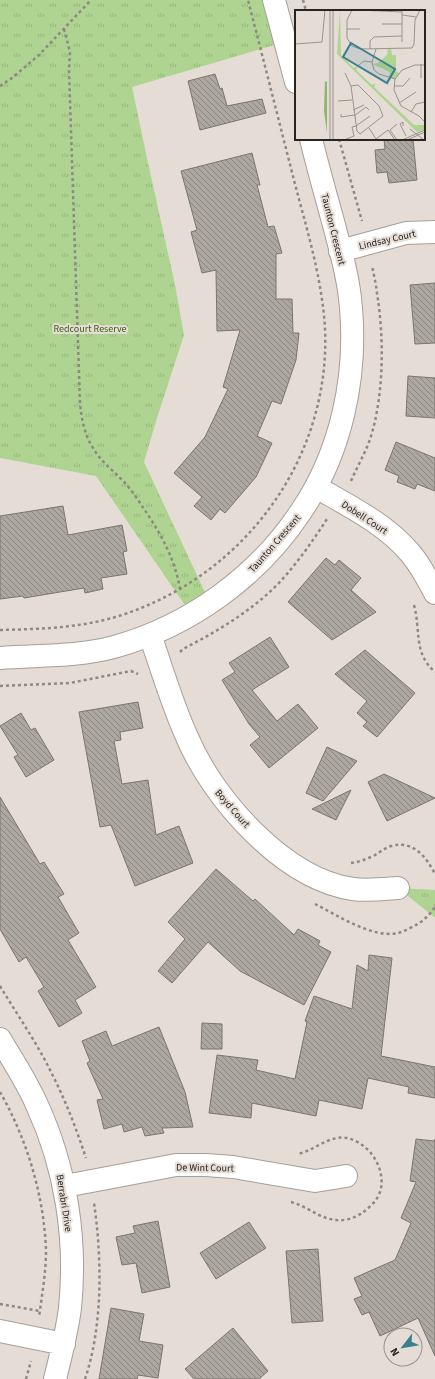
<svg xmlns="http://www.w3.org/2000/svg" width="435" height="1379" font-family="'Source Sans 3',sans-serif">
<defs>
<pattern id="park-tufts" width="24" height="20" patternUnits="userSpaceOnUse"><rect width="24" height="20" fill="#afd491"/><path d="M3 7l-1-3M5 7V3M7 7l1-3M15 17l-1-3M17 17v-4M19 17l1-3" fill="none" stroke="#97b67d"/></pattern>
<pattern id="building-back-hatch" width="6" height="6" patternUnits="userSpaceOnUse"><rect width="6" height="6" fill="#aca79f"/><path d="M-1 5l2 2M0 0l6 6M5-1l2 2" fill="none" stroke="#8c8881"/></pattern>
</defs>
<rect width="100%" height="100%" fill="#e5dcd6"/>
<!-- park -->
<path fill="url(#park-tufts)" d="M0,0H274L285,42L132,87L147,158L175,285L184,335L157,418L144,462L210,603L191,614L96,476L0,458Z
M398,888L435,890V917H434Z"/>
<!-- building -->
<path fill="url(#building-back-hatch)" stroke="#7a756d" d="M215,74L220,89L222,88L227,106L262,99L266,113L200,130L188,81Z
M384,139H413L417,180L389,183L387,172L377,173L375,150L385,149Z
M252,153L260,185H257L268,227L274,226L282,253L276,254V299H292L293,333H299L296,360L281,404L272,401L257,436L272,443L256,477L225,513L220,509L211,520L194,506L202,497L174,473L205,437L228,389L223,387L240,330L217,331L216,270L202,273L191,232L197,230L181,171Z
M435,283V343L415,344L410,285Z
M408,376L435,378V418L406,416Z
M396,442L435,458V491L417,484L415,489L397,482L399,476L385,470Z
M63,506L68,535L122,525L127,551L123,552L127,574L101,578L103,589L85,593L84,588L24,598L23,596L0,599V516Z
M326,558L335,565L339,560L361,578L351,590L376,612L332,640L288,602Z
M270,637L289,667L252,690L277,721L298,704L318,728L269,768L250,745L260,737L249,724L222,680L235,672L229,663Z
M365,650L415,693L377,737L363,726L367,722L357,713L367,701L335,674Z
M138,702L143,728L120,732L121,740L114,741L122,784L148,780L156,835L179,826L193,863L135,886L111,825L100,827L79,712Z
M21,713L31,730L35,728L54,760L26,777L14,757L18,755L0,726Z
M327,747L357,761L323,801L306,793Z
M384,774L435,798L387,821L368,782Z
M351,790L336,820L312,809Z
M0,797L40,864L44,862L64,894L58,897L79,933L68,940L96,987L75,1000L82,1013L59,1027L38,991L44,987L26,957L19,962L0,929Z
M216,869L253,901L255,899L294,935L298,929L320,941L318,945L331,952L304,1005L240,971L208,942L172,983L158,971L185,939L168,922Z
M369,955L392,958L381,1056L435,1067V1098L408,1093L409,1087L368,1078L362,1109L319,1100L316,1116L252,1103L251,1118L209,1113L217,1055L258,1060L256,1070L295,1079L307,1022L305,1021L314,996L352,1009L357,965L368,971Z
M202,1023L222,1024V1049H201Z
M159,1027L185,1092L193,1127L162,1128L164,1133L145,1136L142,1127L124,1132L122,1124L104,1129L97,1100L103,1099L87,1063L90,1061L82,1041L106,1031L112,1046Z
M416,1139L434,1141L435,1139V1356L418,1318L380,1336L369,1312L362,1315L354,1299L362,1296L354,1278L395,1260L411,1223L401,1218L416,1182L410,1181Z
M158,1221L170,1287L142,1293L136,1263L122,1265L116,1237L135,1233L133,1226Z
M249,1222L266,1248L216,1279L200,1253Z
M318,1249L323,1321L292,1323L286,1251Z
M111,1308L144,1314L139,1341L163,1345L158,1378L138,1375L137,1379H99Z
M233,1328L268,1371L259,1379H194L185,1369Z"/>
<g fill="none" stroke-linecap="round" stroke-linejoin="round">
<defs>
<path id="minor" d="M274,0L296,82
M340,251L406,233L435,232
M316,487C349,506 386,524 411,554C421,566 428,580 435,593
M150,635C162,669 172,704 187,737C213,799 284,879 353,889C367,891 384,889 398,888
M0,658C38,655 77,657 114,647C190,626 259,576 302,510C341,452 357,378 351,308C349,280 341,252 334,225C326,196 318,168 311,139
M0,1039C13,1061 27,1082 37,1105C66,1168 77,1239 70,1308C67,1332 61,1355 55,1379
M65,1186L176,1165H206L233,1167L315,1181L346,1176
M0,1331L64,1344"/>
</defs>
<!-- minor casing -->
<use href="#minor" stroke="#a69e98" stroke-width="24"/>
<!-- path -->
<path stroke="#8e8883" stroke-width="2.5" stroke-dasharray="3 3" stroke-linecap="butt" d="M303,0L306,11
M64,29L70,52L69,70L80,404C82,420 84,434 93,448C101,462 113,470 124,482C131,489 138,500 144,509C161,534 175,559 180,589
M0,86L12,78L39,55L91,0
M339,139L362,221
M351,481C358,465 367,450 372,433C384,390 384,337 377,293C376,284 374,275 372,266
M414,605C421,630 413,653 435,672
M0,630C42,629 84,628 125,614C246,573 331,457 325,328C322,280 308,233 296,188C280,125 264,62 248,0
M180,652L183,649C216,632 250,612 277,585C296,565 312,542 327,519
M0,686L70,683L131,671L138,674
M351,863C359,862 367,859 375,855C380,852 385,848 391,846C414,840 426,857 435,874
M315,904C337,915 373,939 398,933C402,932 406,930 410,928C421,923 428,917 435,907
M0,986C18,1016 39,1046 54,1078C67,1104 77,1131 86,1158
M0,1092C27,1139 44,1196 46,1250C46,1272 42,1295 39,1317
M291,1202C307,1206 320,1219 336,1220C345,1221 355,1218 362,1213C369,1208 377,1201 380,1192C387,1170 370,1143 347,1138C329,1135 315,1150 298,1154
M0,1304L40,1311
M26,1379L31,1361
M85,1379C103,1326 102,1258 94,1203"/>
<!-- minor -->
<use href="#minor" stroke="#fff" stroke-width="22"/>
</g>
<g text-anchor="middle" stroke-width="4" stroke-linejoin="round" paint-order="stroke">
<!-- street labels -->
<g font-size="10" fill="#272421" stroke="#e5dcd6">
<text transform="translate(334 229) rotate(76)" y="4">Taunton Crescent</text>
<text transform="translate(387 239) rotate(-13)" y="4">Lindsay Court</text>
<text transform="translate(365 517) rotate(33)" y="4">Dobell Court</text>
<text transform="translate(274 543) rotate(-49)" y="4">Taunton Crescent</text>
<text transform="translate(233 808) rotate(49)" y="4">Boyd Court</text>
<text transform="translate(205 1167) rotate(1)" y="4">De Wint Court</text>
<text transform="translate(65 1203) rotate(81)" y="4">Berrabri Drive</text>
</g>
<!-- park labels -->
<g font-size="10" fill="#3c6211" stroke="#e5dcd6">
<text x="90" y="332">Redcourt Reserve</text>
</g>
</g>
<!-- overview -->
<g transform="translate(295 10)">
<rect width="130" height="130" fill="#e5dcd6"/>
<path d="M30,71L32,72V123L29,101Z" fill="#8eb76b"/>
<path d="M45,0L46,45L59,58L64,55L61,60L77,75L81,73L79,77L119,115H130V120L122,122L42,44ZM93,39H96L97,45H101V61L104,63L100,69L94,67L95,62L77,54L83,53L92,45Z" fill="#afd491"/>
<path fill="none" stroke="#99928e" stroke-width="1" d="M35,0V130M38,0V130M57,0L52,10V28L57,36L65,39L117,38L119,34L120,10L125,0M63,0L107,2M107,0V32M107,5L121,7M87,14H107M52,19H65M0,34L27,32L30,0M75,39V31L79,27L107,26M81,39L77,52L79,60L84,64L100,69M126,54V68M64,55L69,51L77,52M130,55H120L107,60L100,69L99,80L106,96L124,106L130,112M50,63L56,76L62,121L65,124L88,106L84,96L63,75L56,76M99,76H108L115,68M43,91L57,90M104,93L121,82M58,100L69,95M116,102L121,94L130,92M46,104V107L59,105M59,106L71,97L74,100M102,114L95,120L102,130M61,116L75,106M108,116V112L105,114L111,126M74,118L81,129M115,119L129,130M81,129L93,120L100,130M49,130L59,126L57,117L61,116M107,130L130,120M112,130L130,122"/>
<path fill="#3a808c" fill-opacity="0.15" stroke="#3a808c" stroke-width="2" d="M56,33L100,59L92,73L48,47Z"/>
<rect width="130" height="130" fill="none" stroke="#272421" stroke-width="2"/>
</g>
<!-- north arrow -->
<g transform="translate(403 1347) rotate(239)"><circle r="19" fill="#e5dcd6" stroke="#99928e"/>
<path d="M0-3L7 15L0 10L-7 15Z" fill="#3a808c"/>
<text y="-6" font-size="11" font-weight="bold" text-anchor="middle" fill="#272421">N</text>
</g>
</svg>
